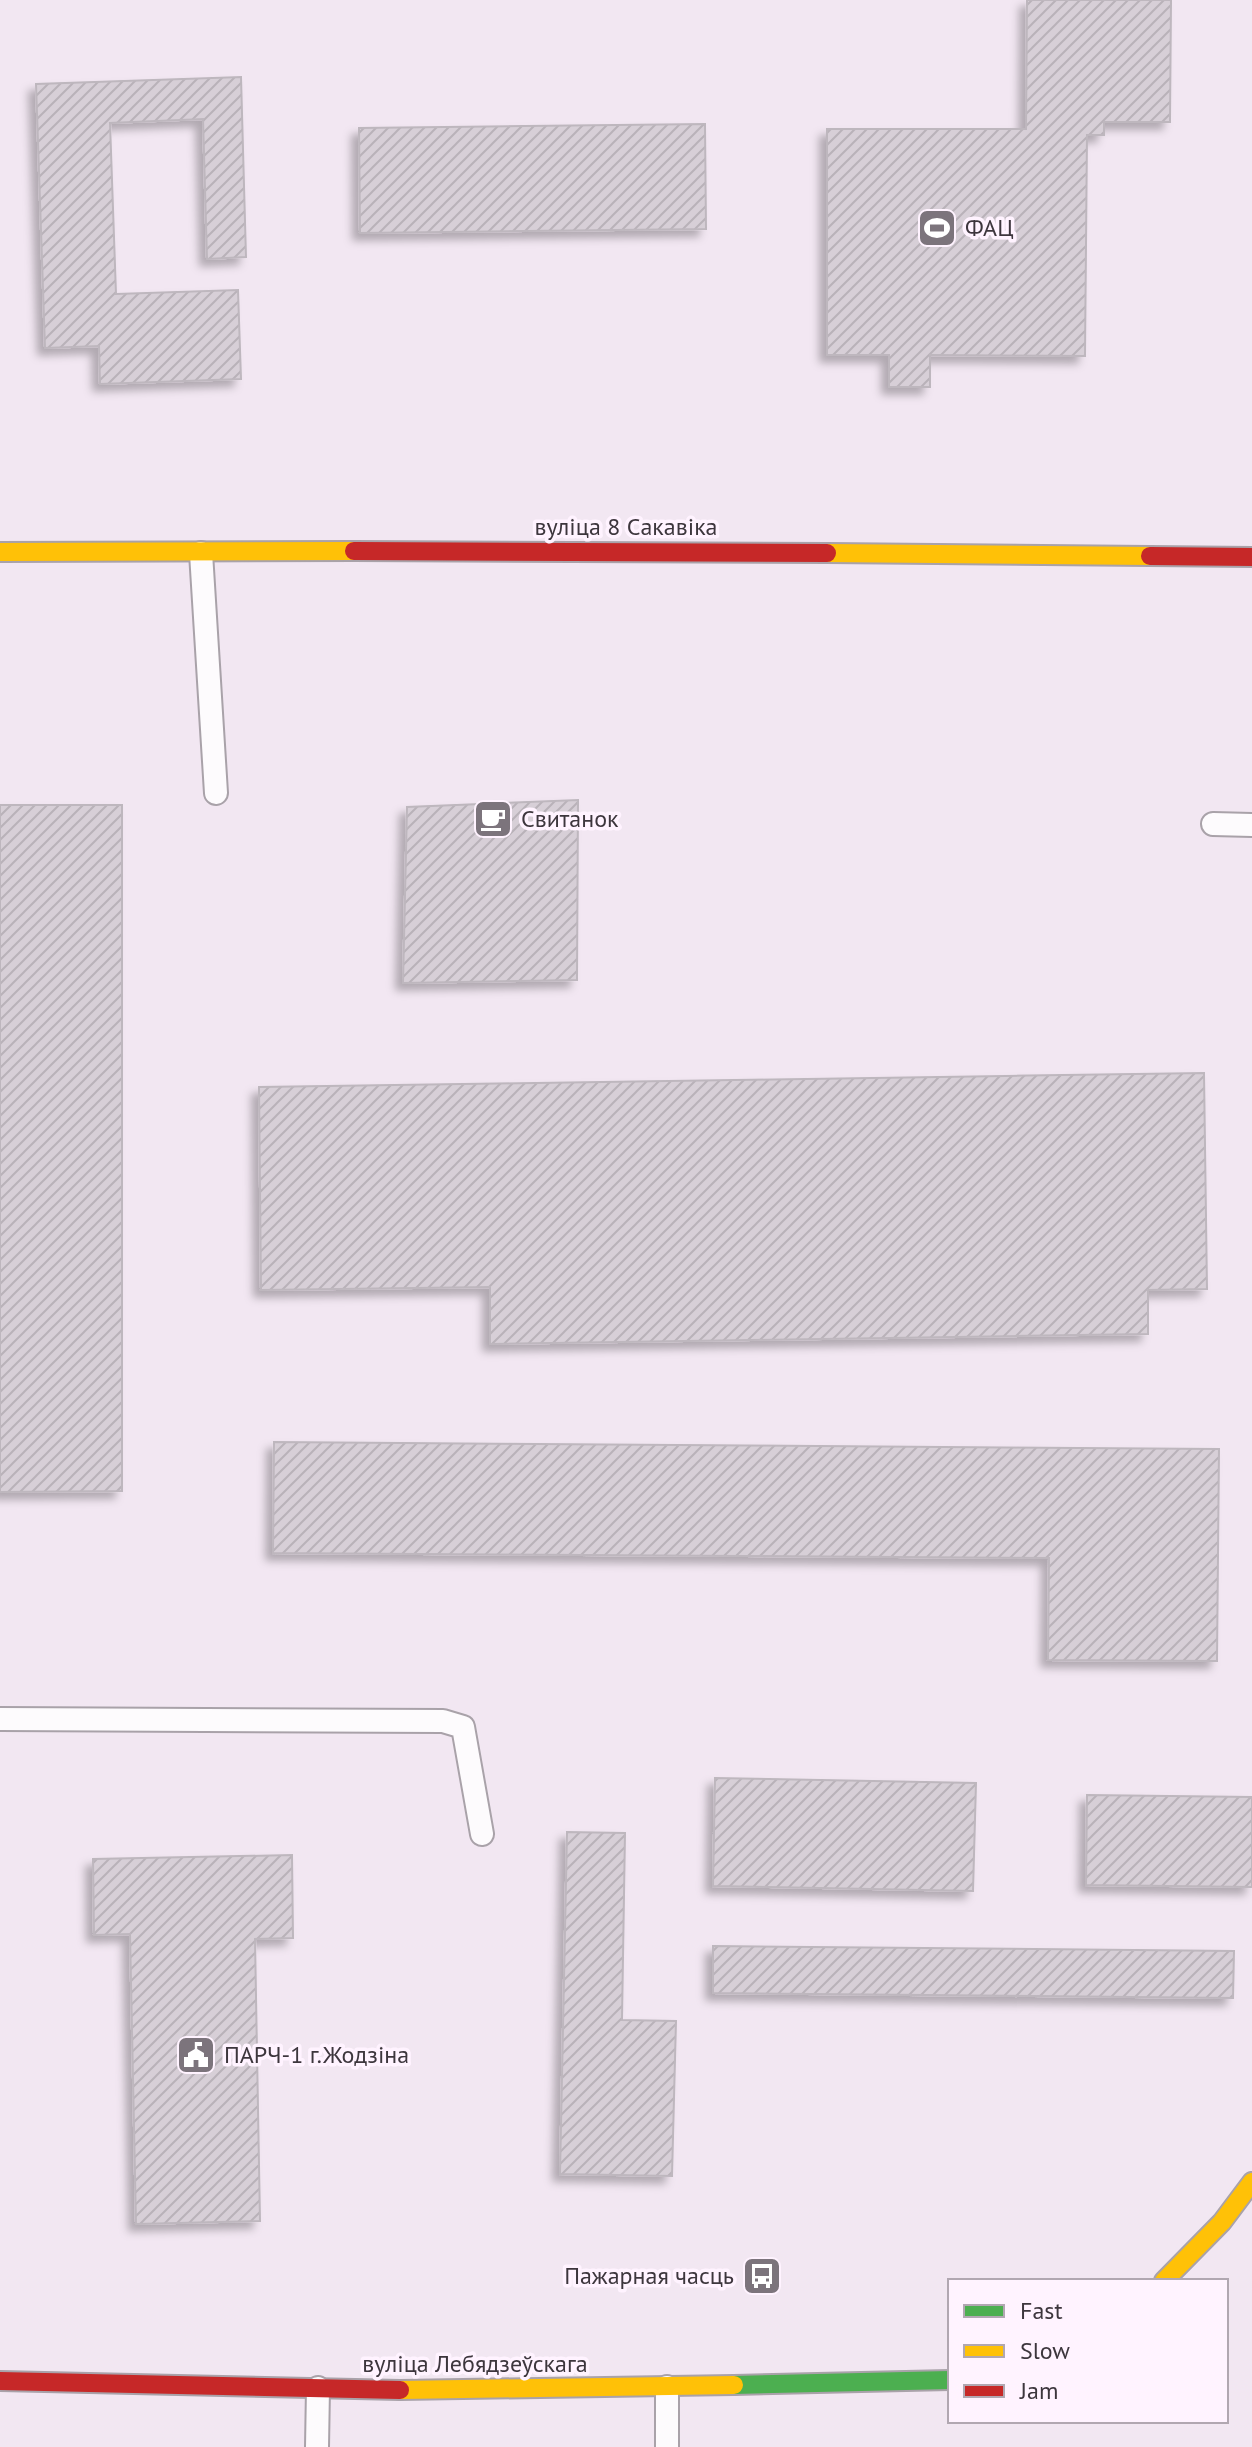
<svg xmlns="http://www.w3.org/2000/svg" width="1252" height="2447" font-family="'PT Sans',sans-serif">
<defs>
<pattern id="building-hatch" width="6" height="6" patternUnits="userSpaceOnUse" patternTransform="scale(2)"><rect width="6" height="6" fill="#d7cfd7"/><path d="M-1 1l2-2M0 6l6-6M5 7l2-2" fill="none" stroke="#b9b2b9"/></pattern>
<filter id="shadow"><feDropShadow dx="-7" dy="7" stdDeviation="4" flood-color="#0004"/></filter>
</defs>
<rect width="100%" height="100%" fill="#f2e7f2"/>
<!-- building -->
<path fill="url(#building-hatch)" stroke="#beb7be" stroke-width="2" filter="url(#shadow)" d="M1027,0H1171L1170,122H1104V135H1087L1085,356L930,355V387H889V355H827V129H1026Z
M241,77L246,257L207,259L203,119L110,123L116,294L238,290L241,379L100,384L99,346L45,348L36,84Z
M705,124L706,229L360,233L359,128Z
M578,800L577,980L403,983L407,807Z
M0,805H122V1491L0,1492Z
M1204,1073L1207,1289L1148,1290V1334L490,1344V1287L261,1290L259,1087Z
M274,1442L1219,1449L1217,1661L1048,1660L1049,1558L273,1553Z
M715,1778L976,1783L973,1891L713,1886Z
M1087,1795L1252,1797V1887L1086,1885Z
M567,1832L625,1833L622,2020L676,2021L672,2176L560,2174Z
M292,1855L293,1938L255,1939L260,2221L136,2224L130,1934L94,1935L93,1859Z
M713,1946L1234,1951L1233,1998L713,1993Z"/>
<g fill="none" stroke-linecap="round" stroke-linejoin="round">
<defs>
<path id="lane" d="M201,553L216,793
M1213,824L1252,825
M0,1719L443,1721L463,1727L482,1834
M317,2447L318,2388
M667,2447V2387"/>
<path id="fast" d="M734,2385L950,2380"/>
<path id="slow" d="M0,552L354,551
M827,553L1150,556
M1164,2281L1222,2222L1252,2182
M400,2390L734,2385"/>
<path id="jam" d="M354,551L827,553
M1150,556L1252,557
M0,2381L400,2390"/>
</defs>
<!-- lane casing -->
<use href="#lane" stroke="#a9a2a9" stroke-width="26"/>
<!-- fast casing -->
<use href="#fast" stroke="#a9a2a9" stroke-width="22"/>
<!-- slow casing -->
<use href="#slow" stroke="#a9a2a9" stroke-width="22"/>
<!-- jam casing -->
<use href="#jam" stroke="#a9a2a9" stroke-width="22"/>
<!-- lane -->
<use href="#lane" stroke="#fdfbfd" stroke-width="22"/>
<!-- fast -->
<use href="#fast" stroke="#4caf50" stroke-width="18"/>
<!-- slow -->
<use href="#slow" stroke="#ffc107" stroke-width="18"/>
<!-- jam -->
<use href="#jam" stroke="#c62828" stroke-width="18"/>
</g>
<!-- icons -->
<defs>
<symbol id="stadium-square" viewBox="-11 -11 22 22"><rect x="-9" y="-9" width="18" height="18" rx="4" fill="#7c747c" stroke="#fff3ff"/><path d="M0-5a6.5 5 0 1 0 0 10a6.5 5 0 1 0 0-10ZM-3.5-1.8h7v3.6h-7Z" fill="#fff"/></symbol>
<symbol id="cafe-square" viewBox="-11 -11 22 22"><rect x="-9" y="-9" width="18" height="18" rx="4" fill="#7c747c" stroke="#fff3ff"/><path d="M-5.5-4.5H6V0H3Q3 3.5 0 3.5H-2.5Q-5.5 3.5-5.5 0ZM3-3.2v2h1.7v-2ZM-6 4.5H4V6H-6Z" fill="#fff"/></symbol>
<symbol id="civic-square" viewBox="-11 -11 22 22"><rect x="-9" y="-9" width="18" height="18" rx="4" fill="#7c747c" stroke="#fff3ff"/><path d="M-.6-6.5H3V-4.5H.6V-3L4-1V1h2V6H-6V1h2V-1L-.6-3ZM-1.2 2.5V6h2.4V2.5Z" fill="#fff"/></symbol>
<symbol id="bus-square" viewBox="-11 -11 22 22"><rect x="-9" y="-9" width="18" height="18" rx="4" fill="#7c747c" stroke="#fff3ff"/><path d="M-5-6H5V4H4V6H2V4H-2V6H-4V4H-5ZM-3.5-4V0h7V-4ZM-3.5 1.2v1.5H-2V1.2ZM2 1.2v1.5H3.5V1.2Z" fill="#fff"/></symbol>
</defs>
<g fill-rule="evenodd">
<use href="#stadium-square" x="915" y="206" width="44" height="44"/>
<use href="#cafe-square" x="471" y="797" width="44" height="44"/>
<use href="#civic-square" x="174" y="2033" width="44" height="44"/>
<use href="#bus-square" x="740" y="2254" width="44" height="44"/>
</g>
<g text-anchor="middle" stroke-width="7" stroke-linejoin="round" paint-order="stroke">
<!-- poi labels -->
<g font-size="24" fill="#3d363d" stroke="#fff3ff" text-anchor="start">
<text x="965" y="236">ФАЦ</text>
<text x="521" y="827">Свитанок</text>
<text x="224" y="2063">ПАРЧ-1 г.Жодзіна</text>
<text x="734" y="2284" text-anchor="end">Пажарная часць</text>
</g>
<!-- street labels -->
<g font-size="24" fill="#3d363d" stroke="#fff3ff">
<text x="626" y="535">вуліца 8 Сакавіка</text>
<text x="475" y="2372">вуліца Лебядзеўскага</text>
</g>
</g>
<!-- legend -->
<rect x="948" y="2279" width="280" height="144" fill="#fff3ff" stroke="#b1a7b1" stroke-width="2"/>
<rect x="964" y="2305" width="40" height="12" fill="#4caf50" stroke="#b1a7b1" stroke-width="2"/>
<text x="1020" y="2319" font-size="24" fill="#3d363d">Fast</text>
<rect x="964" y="2345" width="40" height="12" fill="#ffc107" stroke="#b1a7b1" stroke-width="2"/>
<text x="1020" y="2359" font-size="24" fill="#3d363d">Slow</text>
<rect x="964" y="2385" width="40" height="12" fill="#c62828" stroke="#b1a7b1" stroke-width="2"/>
<text x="1020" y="2399" font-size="24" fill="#3d363d">Jam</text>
</svg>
